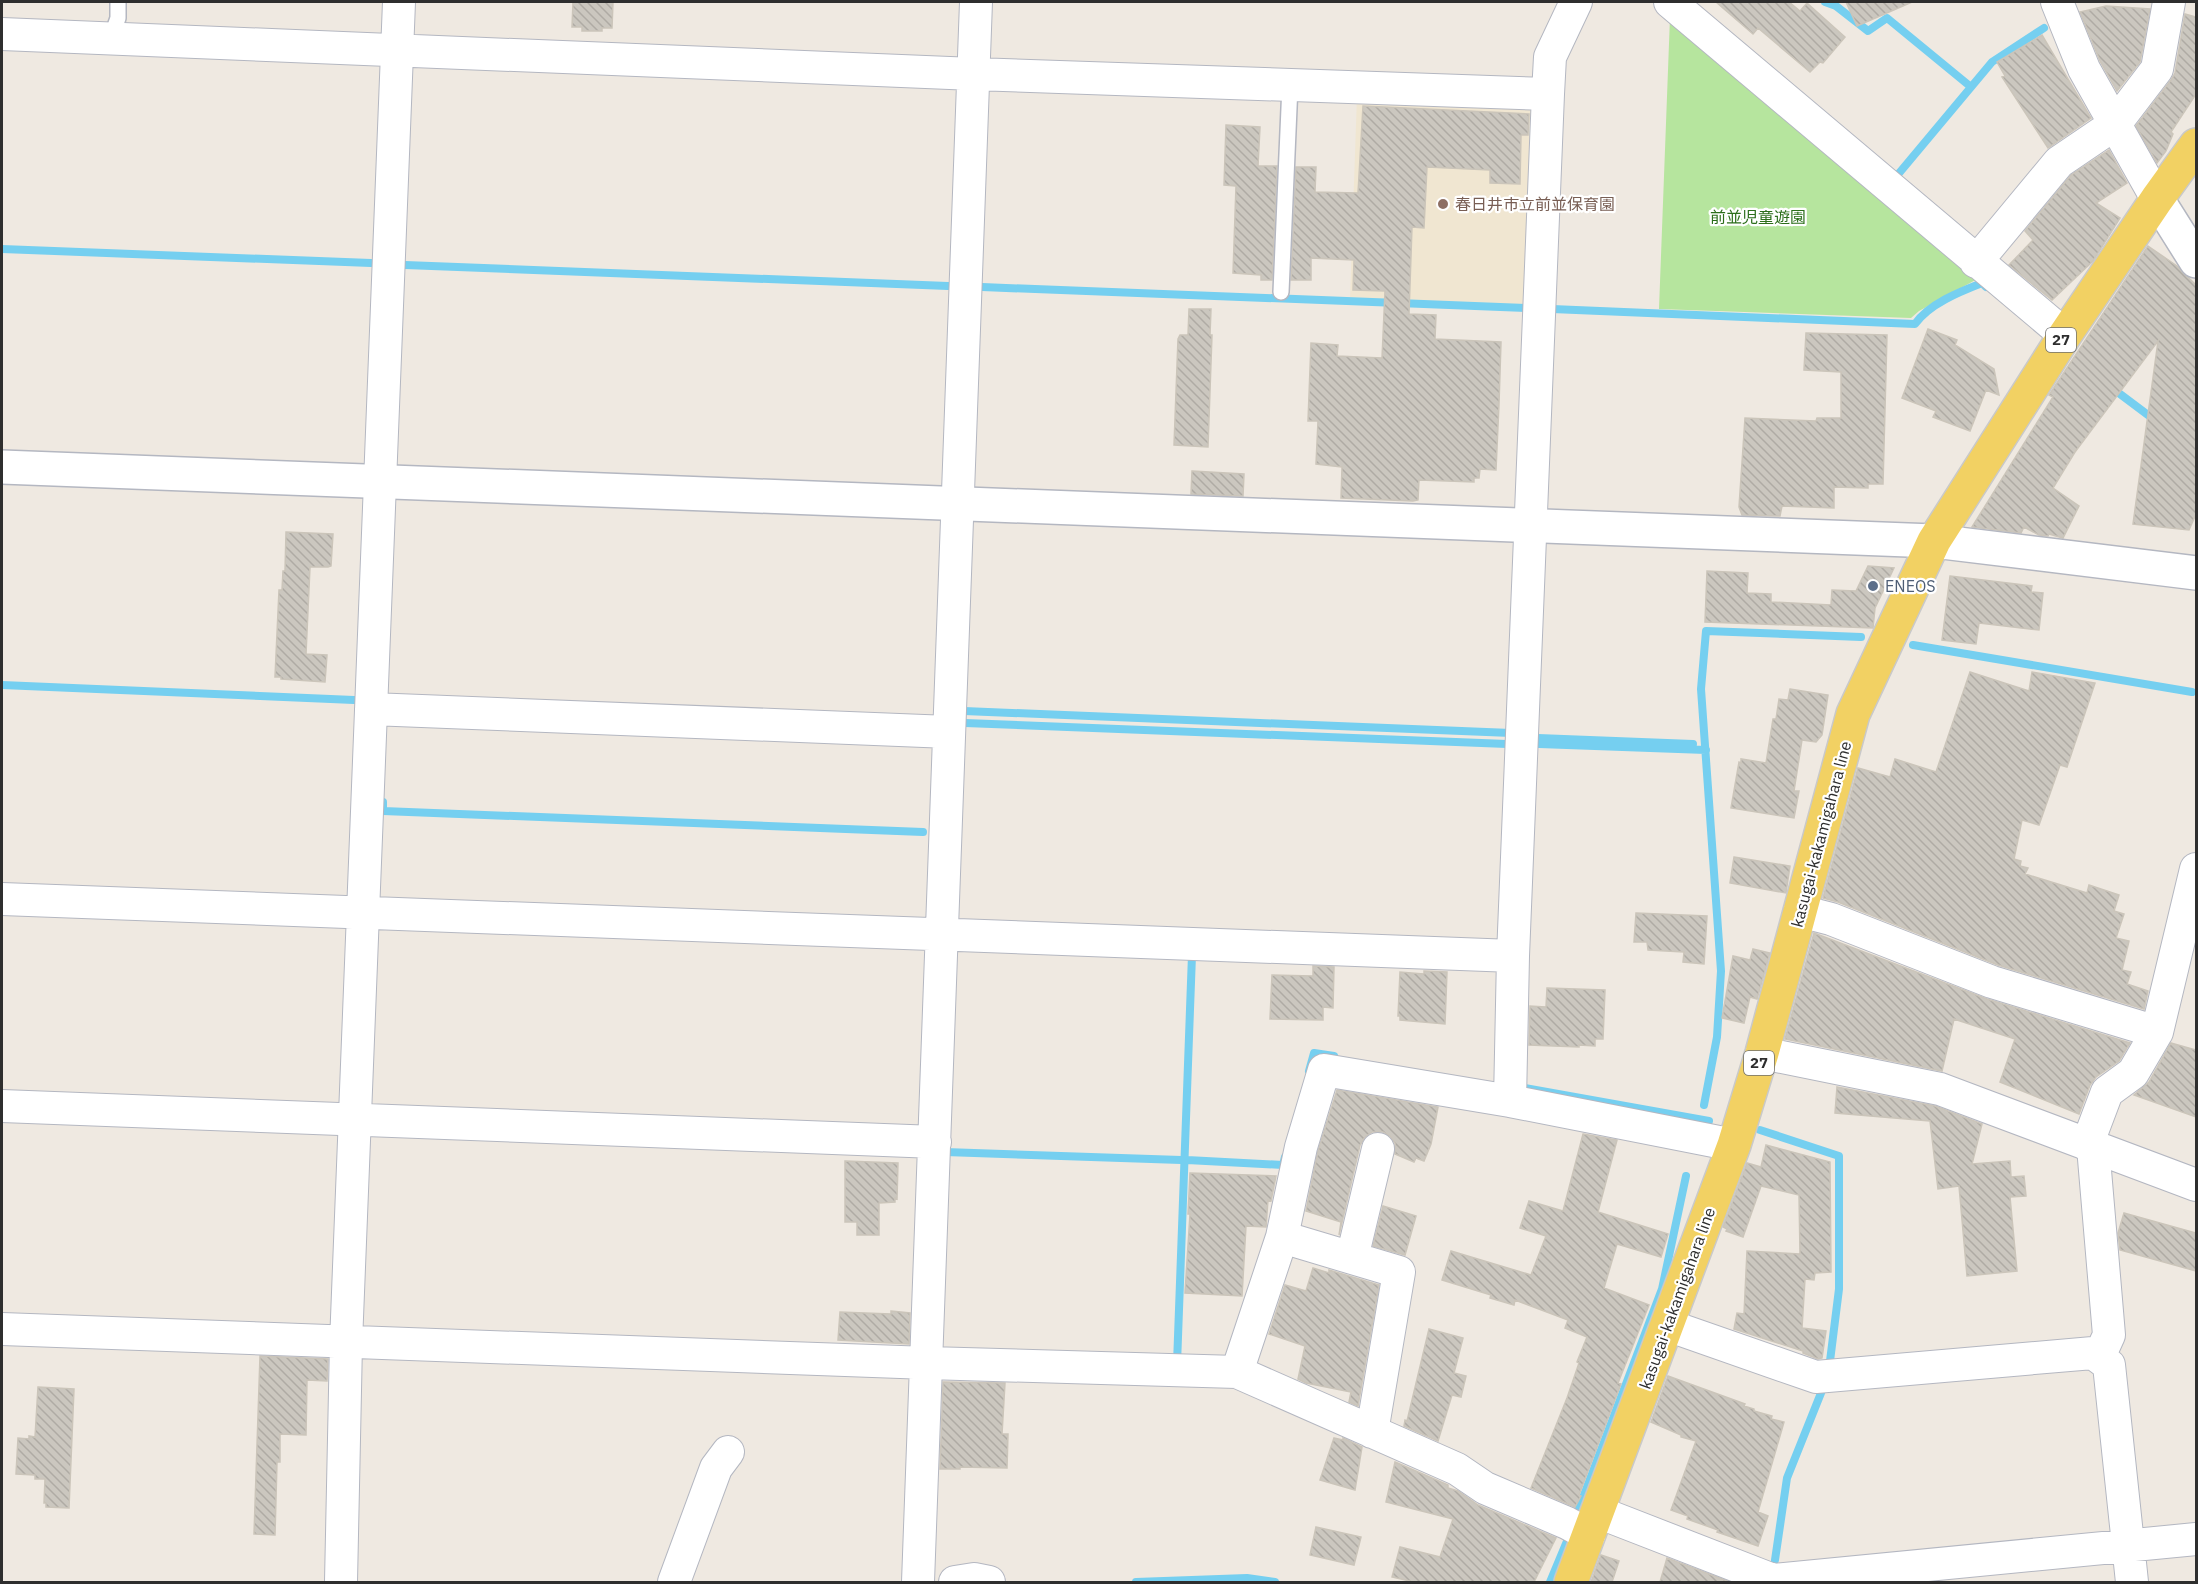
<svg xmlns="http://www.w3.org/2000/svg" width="2198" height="1584" font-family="'IBM Plex Sans','Noto Sans JP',sans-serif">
<defs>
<pattern id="building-back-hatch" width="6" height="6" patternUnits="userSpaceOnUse" patternTransform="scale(1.5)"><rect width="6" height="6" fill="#cbc7bf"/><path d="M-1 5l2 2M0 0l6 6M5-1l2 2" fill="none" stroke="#afaba4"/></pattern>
</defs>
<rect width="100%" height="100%" fill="#efe9e1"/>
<!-- education -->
<path fill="#f0e6d1" d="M1357,96L1526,103L1536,110L1529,305L1350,299Z"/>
<!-- park -->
<path fill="#b6e59e" d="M1670,17L1979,278L1919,311L1911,318L1659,309Z"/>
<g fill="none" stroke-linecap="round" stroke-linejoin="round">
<!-- stream -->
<path stroke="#75cff0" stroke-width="8" d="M1825,2L1836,6L1868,31L1887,18L1971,87
M1898,181L1895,178L1992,62L2044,28
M2,249L371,263
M405,265L948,286
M982,287L1528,308
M1552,309L1915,324C1929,304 1959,292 1982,283L1986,287
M2112,388L2156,421
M1913,645L2192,692
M2,685L354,700
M964,711L1511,733V736
M965,723L1507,744
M1538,738L1693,744
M1539,744L1706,750
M383,802V811L923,832
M1309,1071L1314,1053L1334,1056
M1520,1087L1709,1121
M1704,1105L1717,1037L1721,971L1701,689L1706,631L1861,637
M1760,1130L1839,1156V1289L1829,1369
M945,1152L1181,1160
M1187,1160L1283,1165L1285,1157
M1177,1364L1192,955
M1575,1519L1662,1289L1686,1176
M1775,1560L1787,1478L1825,1383
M1136,1582L1247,1578L1275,1582
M1550,1582L1570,1534"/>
</g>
<!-- building -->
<path fill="url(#building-back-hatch)" stroke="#cbc5ba" stroke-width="1.5" d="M573,2H613L612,28H602V31H582V27H572Z
M1716,2H1789L1800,11L1807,3L1845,37L1823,63L1820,62L1810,72L1758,28L1753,34Z
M1846,2H1912L1857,26Z
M2106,6L2150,9L2140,62L2117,91L2100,61L2080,12Z
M2185,14L2196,17V94L2171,132L2173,134L2166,151L2157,163L2136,126L2171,80L2175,73Z
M2042,35L2091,118L2048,148L2002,77L2005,76L1997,62Z
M1363,106L1529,114L1528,135H1521L1520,184L1490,183V170L1427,167L1424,228L1412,227L1409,314L1436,315L1435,339L1501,342L1499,404L1496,470L1480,469L1479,478H1474V482L1419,480L1418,500L1413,501L1341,498L1342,467L1316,464L1318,421H1308L1311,343L1338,345L1337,356L1382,358L1385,291L1353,290L1354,260L1311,258V280H1291L1296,167H1316L1315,192L1358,193Z
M1226,125L1260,127L1258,166H1277L1272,280H1261V275L1233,273L1236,186L1224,185Z
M2109,150L2127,183L2096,203L2120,218L2093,261L2052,300L2009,265L2033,240L2025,231L2071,175Z
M2148,246L2177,266L2196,285V514L2189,530L2133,524L2158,341L2075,452L2053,488L2079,506L2063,538L2049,534L2048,536L2039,535L2024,527L2021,533L1972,527L2053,397L2049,395Z
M1189,309H1211L1210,335H1212L1208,447L1174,445L1178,339L1180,335H1188Z
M1928,329L1957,340L1955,345L1994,369L1999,395L1986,390L1970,431L1933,417L1936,411L1902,398Z
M1806,333L1887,335L1883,484H1868V488L1834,487V508L1782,506L1780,516L1742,515L1739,507L1745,418L1816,421L1817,418H1841V372L1804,370Z
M1192,471L1244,474L1243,496L1191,494Z
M286,532L333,534L331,566L328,567H310L306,654L327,655L325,682L281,679V677H275L279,590H282L283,571H285Z
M1868,566L1894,568L1875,608L1873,628L1705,622L1707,571L1748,573L1747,593L1771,594V602L1831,605L1832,590L1856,591Z
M1950,576L2032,586L2031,592L2043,593L2039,630L1979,623L1976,644L1942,640Z
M1970,672L2029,691L2032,672L2095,683L2067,767L2060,765L2039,825L2022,820L2014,859L2021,861L2020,866L2028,868L2025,874L2087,893L2089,885L2119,895L2114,911L2124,914L2116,938L2129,941L2122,970L2131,972L2127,984L2148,991L2144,1009L1998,965L1838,902L1823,898L1858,768L1890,777L1895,759L1936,772Z
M1790,689L1828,695L1822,735L1816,742L1802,740L1794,791H1799L1794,818L1731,808L1739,762L1741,763V759L1766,763L1773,719H1776L1779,699L1788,700Z
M1734,857L1790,866L1786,893L1730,883Z
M1636,913L1707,916L1704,964L1683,962L1684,952L1648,950L1647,942H1634Z
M1814,933L1987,999L2130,1043L2119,1061L2096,1077L2090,1085L2079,1114L2000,1082L2015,1039L1954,1019L1942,1071L1785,1039Z
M1753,949L1770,953L1757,999L1750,997L1744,1023L1722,1018L1733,956L1750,960Z
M1313,966L1334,967L1333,1008L1323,1007V1020L1270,1019L1272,975L1313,976Z
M1424,971L1447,972L1445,1024L1400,1020V1016H1398L1400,972L1424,974Z
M1547,988L1605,990L1603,1039H1595V1046L1579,1045V1047L1529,1045L1530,1006L1546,1007Z
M2171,1043L2196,1050V1117L2134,1095L2149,1082Z
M1837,1087L1935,1106L1982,1124L1972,1164L2010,1161L2011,1177L2024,1176L2026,1196L2010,1197L2017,1271L1967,1276L1959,1186L1938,1189L1930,1121L1835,1113Z
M1337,1090L1438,1107L1431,1144L1424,1161L1416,1158L1414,1162L1395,1154V1143L1390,1136L1383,1132H1372L1365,1137L1360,1145L1339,1235L1341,1222L1306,1211L1318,1151Z
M1583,1134L1617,1140L1598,1212L1668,1234L1661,1257L1617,1244L1604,1288L1649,1305L1618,1383L1621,1384L1579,1495L1581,1496L1575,1507L1531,1488L1567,1398L1579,1363L1577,1362L1587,1337L1565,1328L1568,1320L1515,1300L1514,1305L1490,1298L1491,1295L1442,1280L1451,1251L1531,1275L1546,1236L1520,1228L1529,1201L1563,1211Z
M1766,1145L1830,1162L1831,1272L1815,1273L1814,1280L1805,1279L1802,1328L1826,1331L1822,1358L1818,1359L1803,1353V1351L1734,1329L1737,1313L1744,1314L1747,1251L1800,1254L1799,1195L1761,1186L1743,1237L1726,1231L1727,1229L1723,1227L1747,1163L1761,1167Z
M845,1161L898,1163L897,1199L895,1198V1202L879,1203V1235H857V1222H845Z
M1190,1173L1276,1176L1271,1201L1268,1200L1266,1227L1246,1226L1242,1296L1185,1293L1190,1214H1188Z
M1383,1206L1416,1216L1405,1255L1373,1246Z
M2124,1213L2196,1233V1271L2120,1250L2118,1233Z
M1313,1268L1329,1273V1270L1379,1285L1358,1406L1349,1402L1351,1392L1306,1383L1298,1379L1305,1346L1269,1334L1285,1285L1306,1291Z
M891,1311L910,1313L909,1344L838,1340L840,1312L891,1314Z
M1429,1329L1463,1338L1454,1373L1466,1376L1461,1397L1452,1395L1438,1441L1404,1426L1405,1420L1407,1421Z
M260,1356L328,1359L327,1381L307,1380L306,1435L280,1434V1462H277L275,1535L254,1534Z
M1668,1376L1745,1404L1744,1406L1754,1409V1411L1772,1416L1771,1419L1784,1422L1758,1512L1768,1516L1758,1546L1717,1532L1718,1530L1687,1519L1688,1516L1671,1510L1696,1441L1681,1437V1435L1651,1422Z
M943,1382L1005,1383L1002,1434H1008L1007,1468L960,1467V1469H940Z
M38,1387L74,1389L69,1508L46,1507V1503H44L45,1479H35V1475L16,1474L18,1438L29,1439V1436L35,1437Z
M1334,1438L1343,1440V1438L1362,1447L1355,1490L1320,1480Z
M1395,1462L1448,1485V1488L1458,1491L1478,1505L1556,1538L1534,1582H1414L1392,1577L1400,1547L1440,1557L1453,1519L1386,1502Z
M1316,1527L1361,1537L1354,1565L1310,1555Z
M1601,1555L1619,1561L1612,1582H1591Z
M1667,1558L1730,1582H1660Z"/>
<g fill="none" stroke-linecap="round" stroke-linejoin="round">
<defs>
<path id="lane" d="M111,38L118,18V2
M1281,292L1290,85"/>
<path id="street" d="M1670,2L2065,335
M2057,2L2084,69L2157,199
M2,34L974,74L1548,94
M1976,262L2059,162L2115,124L2157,69L2169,2
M371,709L949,732
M2,899L1513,956
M1800,911L1831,919L1992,982L2157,1032
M1762,1053L1940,1089L2196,1185
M1510,1101L1513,956L1548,94L1550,57L1576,2
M2,1106L935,1142
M2087,1145L2107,1092L2133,1073L2157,1032L2196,869
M2093,1147L2109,1335L2099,1357
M1282,1237L1399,1272L1372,1432
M1352,1258L1378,1149
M1667,1325L1816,1377L2093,1353L2109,1365L2132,1582
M2,1329L928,1363L1237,1372L1457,1469L1485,1488L1567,1523L1589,1535
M1237,1372L1282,1237L1301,1147L1324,1070L1510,1101L1734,1145
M1598,1512L1773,1580L2196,1539
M341,1582L346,1343L399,2
M674,1582L716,1468L728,1452
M918,1582L976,2
M955,1582L974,1579L989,1582"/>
<path id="secondary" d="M2157,199L2196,261
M2,467L1934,541L2196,573"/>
<path id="primary" d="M1571,1582L1734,1145L1762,1053L1853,714L1934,541L2065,335L2157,199L2196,145"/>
</defs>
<!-- lane casing -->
<use href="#lane" stroke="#b4b7c1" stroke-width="18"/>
<!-- street casing -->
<use href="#street" stroke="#b4b7c1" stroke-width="34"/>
<!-- secondary casing -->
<use href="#secondary" stroke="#b4b7c1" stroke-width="36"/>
<!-- primary casing -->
<use href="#primary" stroke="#c9c9c9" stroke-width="36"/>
<!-- lane -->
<use href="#lane" stroke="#fff" stroke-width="15"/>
<!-- street -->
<use href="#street" stroke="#fff" stroke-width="32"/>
<!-- secondary -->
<use href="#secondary" stroke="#fff" stroke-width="33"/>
<!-- primary -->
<use href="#primary" stroke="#f2d163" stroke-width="33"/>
</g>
<!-- markers -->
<circle fill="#8d6e63" stroke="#fff" stroke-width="2" cx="1443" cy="204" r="6"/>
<circle fill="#5c6f8a" stroke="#fff" stroke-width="2" cx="1873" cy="586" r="6"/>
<g text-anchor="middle" stroke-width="4.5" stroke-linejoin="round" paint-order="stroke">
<!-- shield labels -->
<g fill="#fff" stroke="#6d6d6d" stroke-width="1.5">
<rect x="2046" y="328" width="30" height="24" rx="4.5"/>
<rect x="1744" y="1051" width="30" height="24" rx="4.5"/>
</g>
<g font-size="15" font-weight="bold" fill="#2e2e2e">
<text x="2061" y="345">27</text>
<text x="1759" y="1068">27</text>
</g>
<!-- education labels -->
<g font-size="16" fill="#785e54" stroke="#fff" text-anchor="start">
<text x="1455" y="210">春日井市立前並保育園</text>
</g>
<!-- park labels -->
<g font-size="16" fill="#2c6e1b" stroke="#fff">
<text x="1758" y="223">前並児童遊園</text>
</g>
<!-- service labels -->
<g font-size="16" fill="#4e5e75" stroke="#fff" text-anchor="start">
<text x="1885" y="592">ENEOS</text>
</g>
<!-- street labels -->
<g font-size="16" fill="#2e2e2e" stroke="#fff">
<text transform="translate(1821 834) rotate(-75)" y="6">kasugai-kakamigahara line</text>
<text transform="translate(1677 1298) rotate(-70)" y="6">kasugai-kakamigahara line</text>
</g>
</g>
<!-- border -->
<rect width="2198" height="1584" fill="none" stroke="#2e2e2e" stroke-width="6"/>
</svg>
